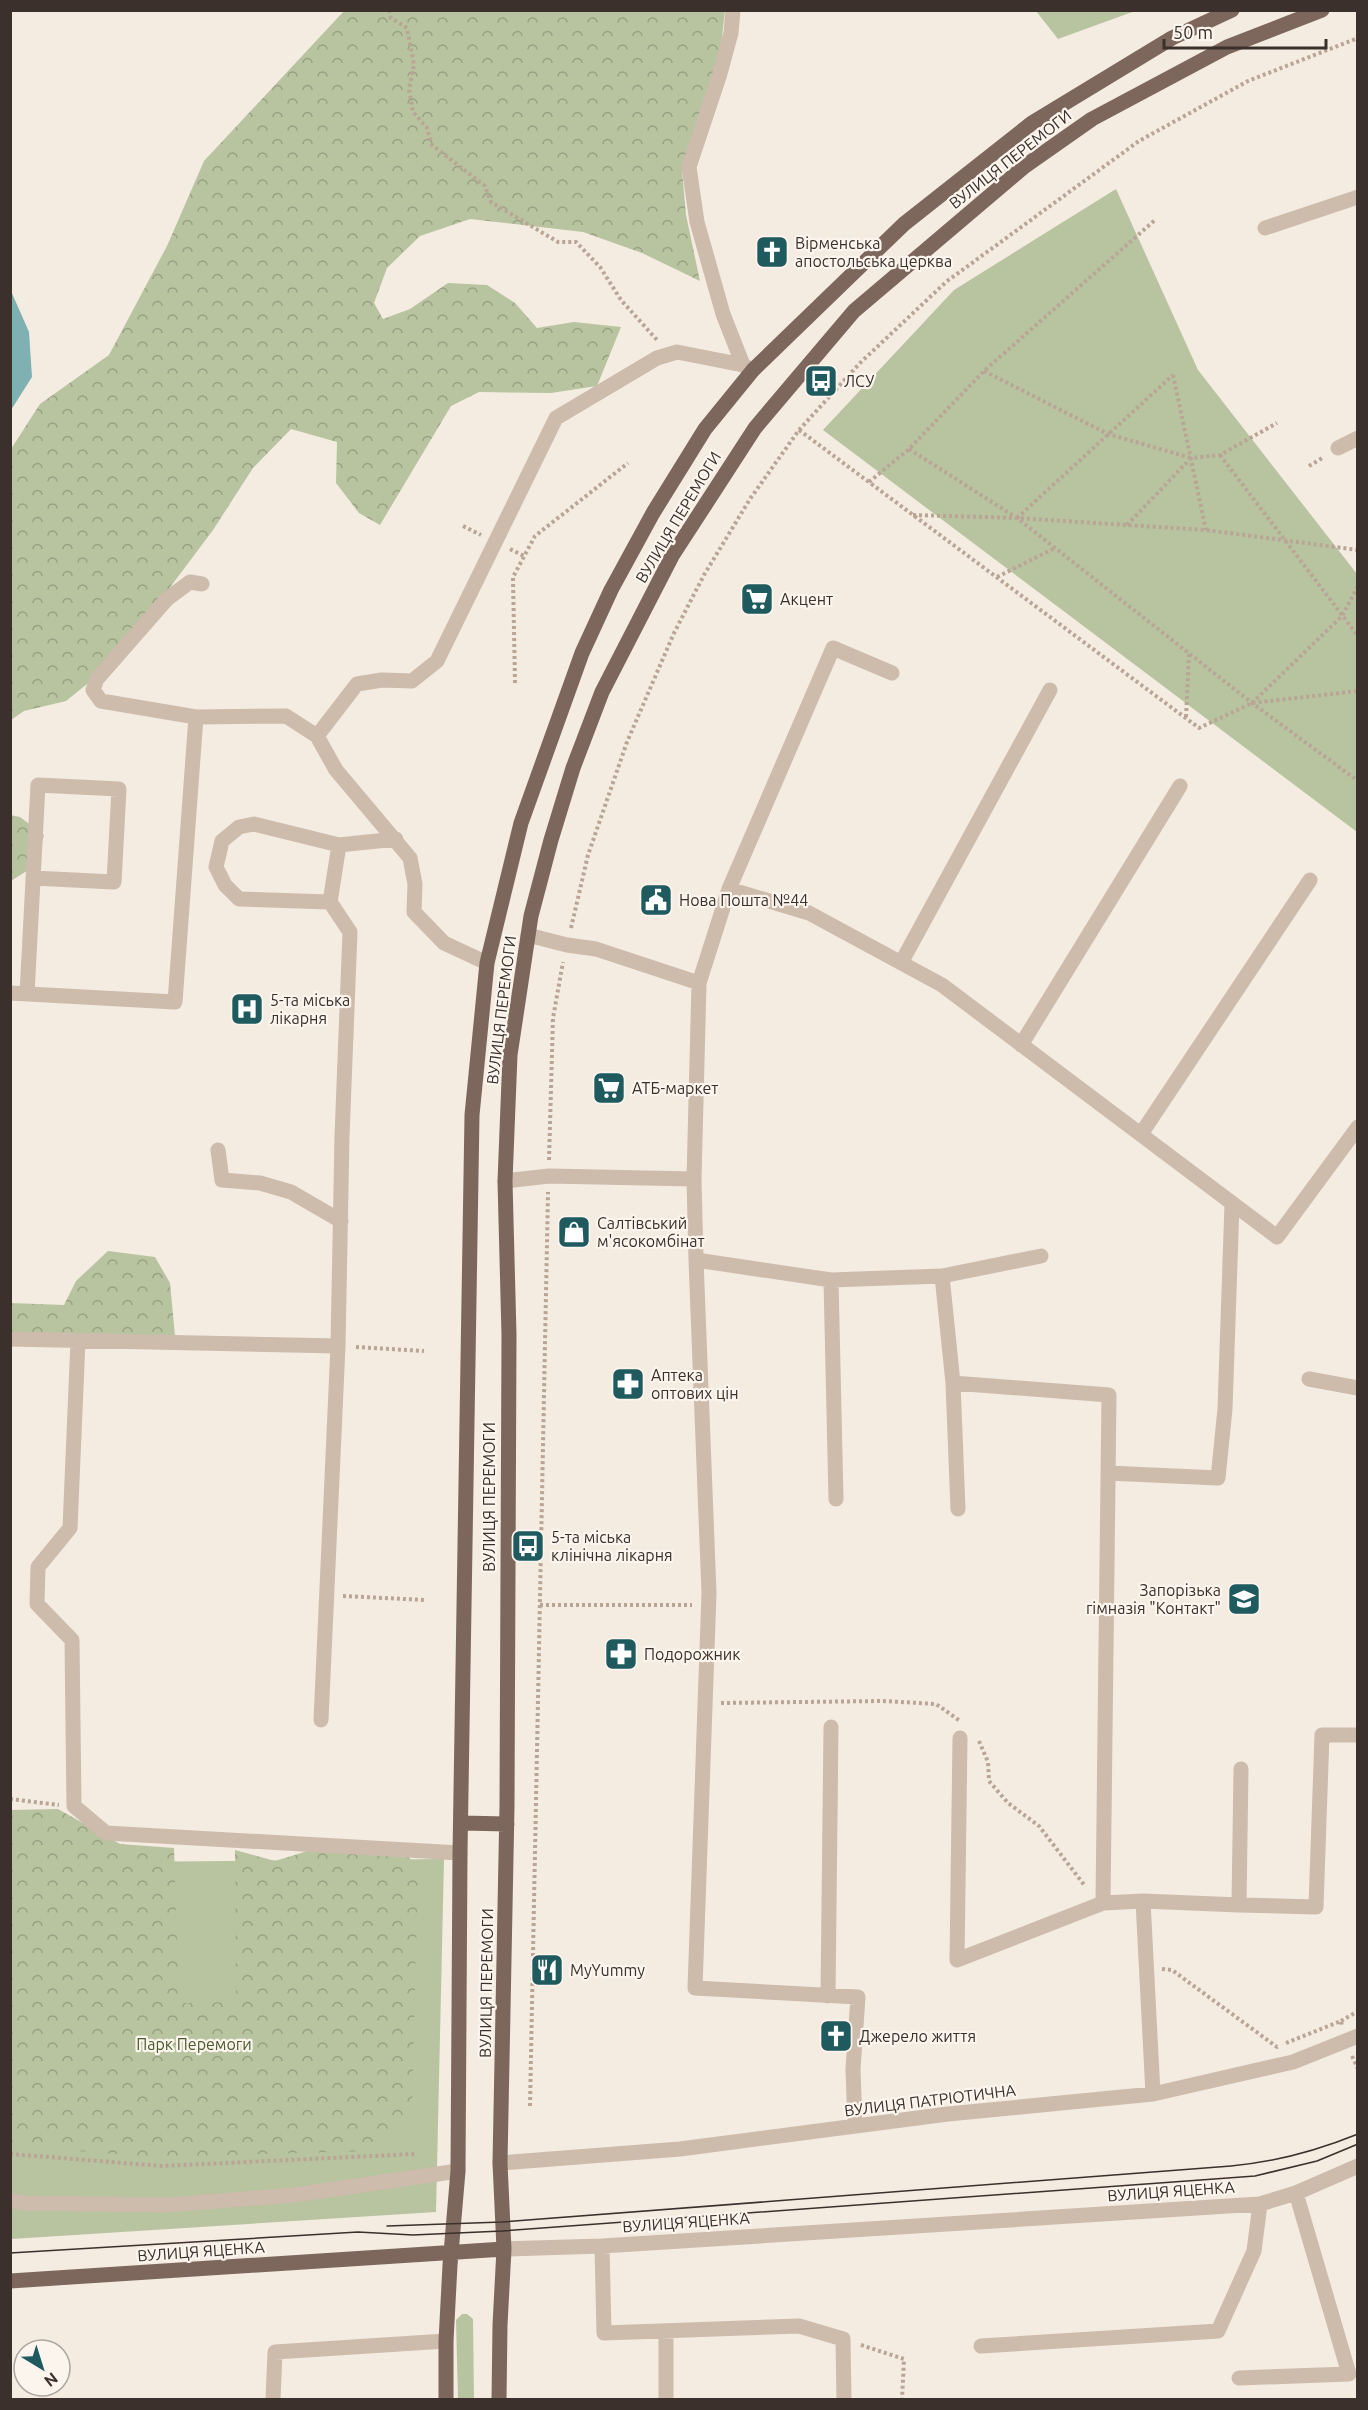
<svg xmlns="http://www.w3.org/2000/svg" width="1368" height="2410" font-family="Ubuntu,sans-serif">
<defs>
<pattern id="forest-crowns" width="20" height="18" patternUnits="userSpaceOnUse" patternTransform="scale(1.5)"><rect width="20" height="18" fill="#b8c4a0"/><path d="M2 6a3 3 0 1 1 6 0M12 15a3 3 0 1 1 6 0" fill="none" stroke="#97a083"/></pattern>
</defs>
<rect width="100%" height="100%" fill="#f4ebe1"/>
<!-- green -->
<path fill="#b8c4a0" d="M1036,11H1135L1058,39Z
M1116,189L1198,370L1357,574V832L823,430L954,290Z
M10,1809L116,1862L444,1859L436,2212L11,2239Z
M462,2314H467L473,2319L474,2399H458L456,2320Z"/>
<!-- forest -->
<path fill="url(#forest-crowns)" d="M344,11H725L720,54L682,170L686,215L700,281L642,253L583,232L470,219L420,236L387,268L374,303L383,319L410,309L448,283L487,285L515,303L537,328L574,322L621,327L597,386L551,393L479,392L451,406L380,525L359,513L336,483L337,442L291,429L253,468L213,530L168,590L102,672L66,701L24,711L11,720V449L40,404L109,355L167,246L204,161Z
M10,815L20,817L44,835L36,865L11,881Z
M108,1251L155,1257L170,1283L175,1336H11L10,1303L64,1305L76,1281Z
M58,1809L120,1844L174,1848L179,2003L236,2002L235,1850L275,1861L337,1842L406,1853L418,1870L412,2107L373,2151L157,2157L11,2146L10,1810Z"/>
<!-- water -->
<path fill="#7fb0b2" d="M11,291L29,332L32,377L11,410Z"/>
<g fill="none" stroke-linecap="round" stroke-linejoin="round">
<!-- path -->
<path stroke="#b9a596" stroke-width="4" stroke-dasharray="3 3" stroke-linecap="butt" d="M389,10L391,18L407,28L414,65L409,89L413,112L427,128L432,145L485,186L491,202L558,242H576L600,267L621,300L657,340
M984,371L1108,434L1191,458
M1173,375L1206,530
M799,430L1199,728L1252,703L1358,691
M909,449L1017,518L1252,703L1358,781
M1220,455L1358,636
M1309,466L1324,457
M869,482L909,449L984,371L1155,220
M913,515L1017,518L1206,530L1358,550
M1017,518L1173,375
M1127,525L1191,458L1220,455L1277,423
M463,526L481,535
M510,549L524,556
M997,577L1055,548
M515,683L513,577L535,536L628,463
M1252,703L1342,616L1358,586
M1186,717L1189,654
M571,928L588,855L627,742L674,633L704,575L750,499L799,430L860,363L946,282L1139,141L1248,81L1358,38
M549,1160L553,1018L563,962
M356,1347L424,1351
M343,1596L426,1600
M540,1605H692
M721,1703L883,1701L936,1704L960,1721
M979,1741L988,1762L989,1781L1008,1803L1039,1826L1085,1886
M10,1799L59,1805
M1162,1969L1172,1970L1277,2047L1279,2046
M1341,2021L1358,2011
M1286,2043L1341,2021L1342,2026
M1352,2056L1358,2069
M530,2106L548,1192
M10,2154L162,2166L415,2154
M861,2345L904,2359L902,2400"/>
<!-- minor -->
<path stroke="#cdbbac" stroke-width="15" d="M733,10L731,33L719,77L689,167L697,222L723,314L743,365L748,368
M1265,228L1358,197
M1338,448L1358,438
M196,717L101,701L93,690L97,679L167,599L190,582L202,584
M317,736L357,684L382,680L412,681L437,661L556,418L657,358L677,352L743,365
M729,889L833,648L892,673
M330,902L239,899L225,885L216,867L222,841L239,827L254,824L339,845
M528,935L567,945L596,949L699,983L729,889L809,913L942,985L1277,1237L1358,1127
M901,963L1050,690
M699,983L694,1179L696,1260L831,1280L942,1276L953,1383L1109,1395L1103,1903L1143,1901L1153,2094
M10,993L175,1002L196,717L286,716L317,736L336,770L410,858L415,884L414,912L444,943L487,963
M27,994L38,785L119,789L114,882L33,878
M1021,1045L1180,786
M1141,1134L1310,880
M218,1150L222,1180L260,1183L291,1192L341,1221
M505,1181L549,1176L694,1179
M696,1260L709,1593L695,1988L858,1997L853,2069L855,2126
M942,1276L1041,1256
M831,1280L836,1499
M10,1339L338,1346
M78,1341L70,1528L38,1567L37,1604L72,1640L74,1806L106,1833L460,1853
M1309,1379L1358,1388
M953,1383L958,1509
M1108,1473L1218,1478L1225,1409L1232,1204
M321,1720L338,1346L342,1136L350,932L330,902L339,845L396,839
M960,1738L957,1960L1103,1903
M1143,1901L1239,1905L1241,1769
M1239,1905L1316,1907L1322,1735H1358
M828,1996L831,1727
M500,2163L680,2149L948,2114L1153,2094L1293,2062L1358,2036
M10,2200L23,2203L167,2205L294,2195L458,2171
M602,2246L604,2333L799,2326L843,2339L844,2400
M504,2249L602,2246L1260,2204L1296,2193L1358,2166
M981,2346L1218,2331L1254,2251L1260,2204
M1239,2378L1349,2374L1296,2193
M273,2400L275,2352L446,2341
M666,2400V2331"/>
<!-- major -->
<path stroke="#7d675c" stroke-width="15" d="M462,1823L507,1824
M10,2281L504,2249
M446,2400V2341L450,2265L458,2171L460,1853L472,1115L487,963L521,823L582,653L611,590L653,513L705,429L753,370L904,224L1032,123L1172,38L1232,10
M499,2400L500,2325L504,2249L500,2163L507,1806L509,1335L505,1181L510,1055L531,916L551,840L573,768L602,692L672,556L755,428L854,311L1025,166L1092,119L1227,47L1322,10"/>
<!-- tram -->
<path stroke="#3b302b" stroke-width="1.5" d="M387,2226L502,2222L1231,2166C1276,2162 1316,2151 1358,2134
M10,2253L358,2232L413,2235L502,2231L1255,2176L1317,2161L1358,2144"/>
</g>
<!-- icons -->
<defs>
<symbol id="church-square" viewBox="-11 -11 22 22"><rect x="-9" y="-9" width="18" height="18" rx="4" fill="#1f5a5e" stroke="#fbf5ee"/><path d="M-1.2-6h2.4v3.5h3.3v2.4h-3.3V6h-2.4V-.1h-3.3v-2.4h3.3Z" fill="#fff"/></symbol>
<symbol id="bus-square" viewBox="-11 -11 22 22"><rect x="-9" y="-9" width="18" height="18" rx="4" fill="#1f5a5e" stroke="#fbf5ee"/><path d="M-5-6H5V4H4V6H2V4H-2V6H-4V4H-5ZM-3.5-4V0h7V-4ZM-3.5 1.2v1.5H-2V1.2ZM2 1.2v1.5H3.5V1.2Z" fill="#fff"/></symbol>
<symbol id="supermarket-square" viewBox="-11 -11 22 22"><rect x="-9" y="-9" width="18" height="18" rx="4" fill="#1f5a5e" stroke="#fbf5ee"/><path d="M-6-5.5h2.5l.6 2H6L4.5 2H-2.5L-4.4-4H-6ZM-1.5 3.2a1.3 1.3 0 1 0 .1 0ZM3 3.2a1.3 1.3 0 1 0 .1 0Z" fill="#fff"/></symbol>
<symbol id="civic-square" viewBox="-11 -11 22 22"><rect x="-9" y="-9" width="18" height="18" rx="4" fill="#1f5a5e" stroke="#fbf5ee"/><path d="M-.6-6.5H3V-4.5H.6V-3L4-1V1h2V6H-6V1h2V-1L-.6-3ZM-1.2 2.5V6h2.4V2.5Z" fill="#fff"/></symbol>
<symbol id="hospital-square" viewBox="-11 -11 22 22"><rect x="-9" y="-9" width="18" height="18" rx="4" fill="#1f5a5e" stroke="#fbf5ee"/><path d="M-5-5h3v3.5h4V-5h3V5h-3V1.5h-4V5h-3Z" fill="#fff"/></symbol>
<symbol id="shop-square" viewBox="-11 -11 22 22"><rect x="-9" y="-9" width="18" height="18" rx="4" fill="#1f5a5e" stroke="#fbf5ee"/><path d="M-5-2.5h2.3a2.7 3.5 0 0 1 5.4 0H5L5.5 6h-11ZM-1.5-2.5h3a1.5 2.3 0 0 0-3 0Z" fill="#fff"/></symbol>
<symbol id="pharmacy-square" viewBox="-11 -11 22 22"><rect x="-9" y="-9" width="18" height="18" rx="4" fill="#1f5a5e" stroke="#fbf5ee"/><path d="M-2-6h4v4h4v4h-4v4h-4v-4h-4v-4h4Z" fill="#fff"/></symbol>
<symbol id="school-square" viewBox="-11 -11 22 22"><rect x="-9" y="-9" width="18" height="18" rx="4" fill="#1f5a5e" stroke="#fbf5ee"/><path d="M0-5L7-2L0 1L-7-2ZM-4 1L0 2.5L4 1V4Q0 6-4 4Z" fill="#fff"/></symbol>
<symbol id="restaurant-square" viewBox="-11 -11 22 22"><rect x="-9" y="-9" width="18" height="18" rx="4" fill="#1f5a5e" stroke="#fbf5ee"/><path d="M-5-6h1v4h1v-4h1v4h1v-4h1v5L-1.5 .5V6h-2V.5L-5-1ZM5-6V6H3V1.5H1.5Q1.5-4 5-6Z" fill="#fff"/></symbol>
</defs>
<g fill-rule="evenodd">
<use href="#church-square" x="753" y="233" width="38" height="38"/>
<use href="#bus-square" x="802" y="362" width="38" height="38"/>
<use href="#supermarket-square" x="738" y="580" width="38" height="38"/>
<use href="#civic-square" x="637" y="881" width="38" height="38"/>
<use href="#hospital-square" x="228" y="990" width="38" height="38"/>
<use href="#supermarket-square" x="590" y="1069" width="38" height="38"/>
<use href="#shop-square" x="555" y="1213" width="38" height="38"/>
<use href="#pharmacy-square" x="609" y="1365" width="38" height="38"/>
<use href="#bus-square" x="509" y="1527" width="38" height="38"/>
<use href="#school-square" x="1225" y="1580" width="38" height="38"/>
<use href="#pharmacy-square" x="602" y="1635" width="38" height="38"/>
<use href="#restaurant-square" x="528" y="1951" width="38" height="38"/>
<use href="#church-square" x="817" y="2017" width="38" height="38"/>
</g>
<g text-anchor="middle" stroke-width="4.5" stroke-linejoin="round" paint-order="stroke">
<!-- street labels -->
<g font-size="16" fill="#3b302b" stroke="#fbf5ee">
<text transform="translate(1010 159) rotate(-38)" y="6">ВУЛИЦЯ ПЕРЕМОГИ</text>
<text transform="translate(678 517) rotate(-59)" y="6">ВУЛИЦЯ ПЕРЕМОГИ</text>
<text transform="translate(501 1010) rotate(-83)" y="6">ВУЛИЦЯ ПЕРЕМОГИ</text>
<text transform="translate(489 1497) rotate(-90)" y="6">ВУЛИЦЯ ПЕРЕМОГИ</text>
<text transform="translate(486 1983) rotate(-89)" y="6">ВУЛИЦЯ ПЕРЕМОГИ</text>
<text transform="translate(930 2100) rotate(-7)" y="6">ВУЛИЦЯ ПАТРІОТИЧНА</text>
<text transform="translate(1171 2191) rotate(-4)" y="6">ВУЛИЦЯ ЯЦЕНКА</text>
<text transform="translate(686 2222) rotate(-4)" y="6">ВУЛИЦЯ ЯЦЕНКА</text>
<text transform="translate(201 2251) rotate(-4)" y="6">ВУЛИЦЯ ЯЦЕНКА</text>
</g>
<!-- poi labels -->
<g font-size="16" fill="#3b302b" stroke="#fbf5ee" text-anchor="start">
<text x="795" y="249">Вірменська<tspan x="795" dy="18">апостольська церква</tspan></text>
<text x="844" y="387">ЛСУ</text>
<text x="780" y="605">Акцент</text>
<text x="679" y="906">Нова Пошта №44</text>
<text x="270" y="1006">5-та міська<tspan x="270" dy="18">лікарня</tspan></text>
<text x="632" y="1094">АТБ-маркет</text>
<text x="597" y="1229">Салтівський<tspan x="597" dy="18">м'ясокомбінат</tspan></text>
<text x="651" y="1381">Аптека<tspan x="651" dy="18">оптових цін</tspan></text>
<text x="551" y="1543">5-та міська<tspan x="551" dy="18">клінічна лікарня</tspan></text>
<text x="1221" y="1596" text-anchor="end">Запорізька<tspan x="1221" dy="18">гімназія "Контакт"</tspan></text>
<text x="644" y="1660">Подорожник</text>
<text x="570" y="1976">MyYummy</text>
<text x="859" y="2042">Джерело життя</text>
</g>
<!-- park labels -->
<g font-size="16" fill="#4a5a2e" stroke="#fbf5ee">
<text x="194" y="2050">Парк Перемоги</text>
</g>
</g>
<!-- border -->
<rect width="1368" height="2410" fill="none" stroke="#3b302b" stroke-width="24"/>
<!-- north arrow -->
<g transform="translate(42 2368) rotate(142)"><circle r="28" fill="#fbf5ee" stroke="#aea6a0" stroke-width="1.5"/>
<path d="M0-4.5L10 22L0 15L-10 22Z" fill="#1f5a5e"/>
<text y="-9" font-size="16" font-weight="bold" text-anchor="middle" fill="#3b302b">N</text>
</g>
<!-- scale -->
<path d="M1164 39v9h162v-9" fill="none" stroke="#3b302b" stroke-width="3"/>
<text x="1173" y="39" font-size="18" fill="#3b302b" stroke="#fbf5ee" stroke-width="4.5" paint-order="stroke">50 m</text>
</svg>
